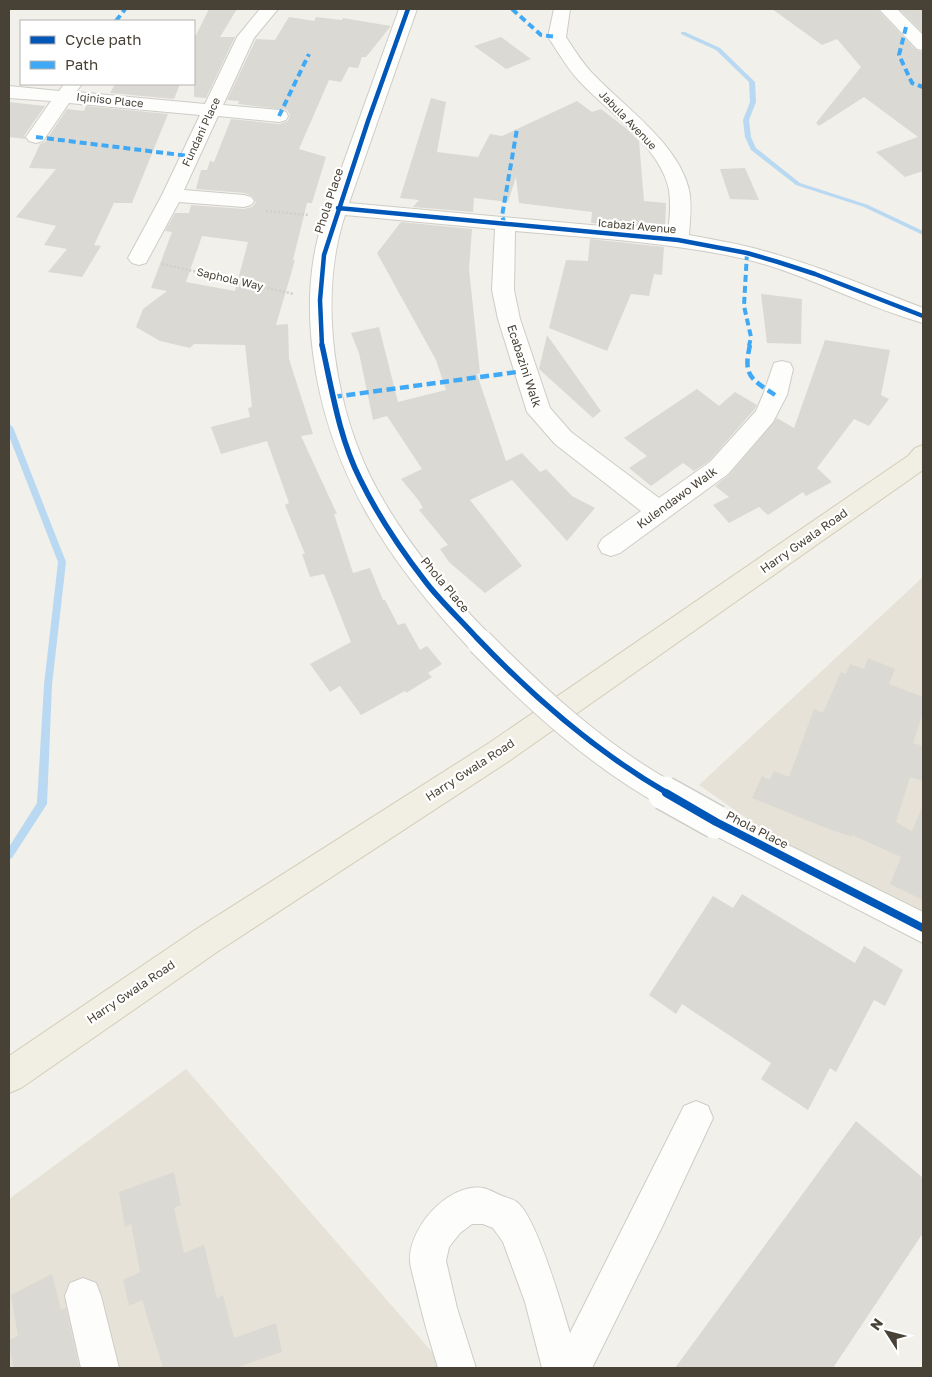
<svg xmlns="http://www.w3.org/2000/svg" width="932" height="1377" font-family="'Golos Text',sans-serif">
<rect width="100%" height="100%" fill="#f1f0ea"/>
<!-- residential -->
<path fill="#e6e2d7" d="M923,577V911L772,836L699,785Z
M186,1069L446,1368H9V1199Z"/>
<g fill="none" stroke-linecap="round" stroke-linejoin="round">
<!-- stream -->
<path fill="#b9d8f1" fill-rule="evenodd" d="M681,32H685L720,48L755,82L756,102L749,120L751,137L756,148L800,183L868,205L923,231V235L864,207L796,185L751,150L745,137L743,120L750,102L749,82L716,50L681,34Z
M9,424L13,427L66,562L52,685L47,804L12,858L9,859V847L37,803L44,685L58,562L9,436Z"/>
</g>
<!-- building -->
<path fill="#dbd9d3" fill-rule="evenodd" d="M209,9H237L220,37H235L206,98L194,97V35H196Z
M772,9H877L916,50L923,52V171L905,177L876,152L918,137L864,97L819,126L816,123L861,67L837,39L822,45Z
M899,9H923V33Z
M289,17L314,21L316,17L342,20L343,18L391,26L366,57H362L358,68L349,67L341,82L329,80L299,149L326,157L312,203H307L293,260H295L276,325L288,324L289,359L313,434L301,436L337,514H334L353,573L370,568L383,600H385L398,625L405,623L420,650L427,646L442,664L428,673L432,677L406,693L405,691L361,715L340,686L330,692L310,664L351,642L324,574L310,577L302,554H305L285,505L289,503L267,441L221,454L211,427L250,417L248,408L252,407L245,345L194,344L190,348L160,341L136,327L143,309L167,291L151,288L172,232L165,231L175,213H189L191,205L244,209L252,207L256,202L252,196L245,193L196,189L201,170H207L210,161L214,162L231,119L279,124L288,121L290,115L287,110L238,104L239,101L227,100L256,39L275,40ZM202,236L248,242L235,291L186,282Z
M501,37L531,59L506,69L474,46Z
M115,84H180L174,99L110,93Z
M431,98L446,102L437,152L478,157L490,134L502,136L577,101L592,112L601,109L627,129L639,141L644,201L666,203L665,230L591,223L592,212L519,203L516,177L508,202L474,198L473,212L413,207L419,200L400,198Z
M9,102L45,106L24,136L26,139L9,137Z
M86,106L168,114L132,203H114L94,245L101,246L82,277L48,272L67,249L44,245L56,226L16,217L56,169L29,168L40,144L45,142L67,109L84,111Z
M745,168L759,200L730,199L720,169Z
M401,222L472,229L469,269L480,373L477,374L506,461L522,453L540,472L546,469L572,496L595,508L567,541L512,480L470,500L522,566L485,593L449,562L440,549L448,545L419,510L423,508L419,501L401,479L422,469L387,416L373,420L359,353L351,333L379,327L398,402L446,390L436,360L377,253Z
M590,239L664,247L662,275L654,274L649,296L631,294L607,351L549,328L566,260L588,261Z
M761,294L802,299L801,344L767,343Z
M547,335L601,411L593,418L539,369Z
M825,340L890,350L881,395L889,399L869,426L854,419L817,468L832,482L806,496L803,492L768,515L759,507L729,523L713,505L729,497L715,486L729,475L777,418L794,428Z
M697,389L719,406L735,392L757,405L754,410L709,461L694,471L683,463L651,486L629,468L647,456L624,438Z
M868,658L895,669L889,684L923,697V713L913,743L923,746V781L910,777L896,822L912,831L923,805V900L890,884L901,857L852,835V837L826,828L752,798L762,776L770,780L774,771L789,777L814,709L823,713L841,672L846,674L850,664L864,669Z
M742,894L855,963L864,946L903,970L885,1006L874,1000L836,1072L830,1068L808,1110L761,1079L771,1063L682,1004L676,1014L649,995L713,896L733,908Z
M856,1121L923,1178V1233L833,1368H675Z
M174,1172L181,1205L174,1208L184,1253L204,1245L217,1298L223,1295L234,1338L276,1323L282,1352L235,1368H163L142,1300L129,1306L123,1280L140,1272L131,1224L125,1227L119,1192Z
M52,1274L61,1310L66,1308L79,1368H13L9,1340L18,1336L11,1295Z"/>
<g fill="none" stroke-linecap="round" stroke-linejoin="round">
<defs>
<path id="minor" d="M260,9H278L254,38L223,105L279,110L286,112L288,116L286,120L279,122L218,116L184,190L244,195L251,197L254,201L251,205L244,207L179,202L146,263L139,265L132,263L128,258L162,195L200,115L69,103L43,141L36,143L29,141L26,137L51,101L9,98V86L59,91L64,84H82L76,92L205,104L237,37Z
M399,9H417L349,203L668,232C670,218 671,204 669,190C661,148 610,113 582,84C568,70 559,53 548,37L554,9H570L566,37C575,51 583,64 595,76C626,108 679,145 689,190C692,205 690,220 689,235C709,239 729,242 749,247C809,262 866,286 923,308V323C862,306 807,274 745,259C670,242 592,238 515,231L514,290L520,319L550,408L571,432L659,498L710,462L756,411L763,395L774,363L782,361L790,363L793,369L787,395L773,422L728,474L620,553L611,556L602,553L598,546L602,539L641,511L555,444L527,412L498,319L492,290L495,229L345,215C317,300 335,413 378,491C408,545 447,591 489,634L493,642L489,650L480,653L471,650C390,564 328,473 313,353C307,306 309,259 325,214Z
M879,9H897L923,35V50L917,49Z
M716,809L923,912V943L706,831L701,822L706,813Z
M696,1101L708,1106L713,1118L663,1225L592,1368H542L525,1302L503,1242L493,1228L483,1224H472L460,1233L449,1247L446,1261L457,1308L476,1368H438C430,1342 422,1315 416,1288C414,1279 411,1270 410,1262C408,1228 448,1183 483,1188C489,1189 495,1193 500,1195C506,1198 514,1199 518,1203C537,1219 562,1306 570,1333L684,1106Z
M83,1278L96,1283L101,1296L119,1368H81L65,1296L70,1283Z"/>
<path id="major" d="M923,445V470L509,761L220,950L21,1088L9,1093V1056L198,928L489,743L908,456L915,448Z"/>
</defs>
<!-- minor casing -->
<use href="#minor" stroke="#ceccc6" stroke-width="2"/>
<!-- major casing -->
<use href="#major" stroke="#d4cdb7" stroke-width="2"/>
<!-- path -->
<path stroke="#d2cfcb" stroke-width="2.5" stroke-dasharray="2 2" stroke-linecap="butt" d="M266,211L309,215
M162,264L294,294"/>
<!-- minor -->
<use href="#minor" fill="#fdfdfc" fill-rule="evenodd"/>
<!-- major -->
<use href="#major" fill="#f1eee4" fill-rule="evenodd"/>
<defs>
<path id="minor-bridge-far1" d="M480,642C536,699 597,755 667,794"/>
<path id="minor-bridge" d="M664,793L716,822"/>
</defs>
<!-- minor-bridge-far1 casing -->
<use href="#minor-bridge-far1" stroke="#ceccc6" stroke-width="28" stroke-linecap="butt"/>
<!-- minor-bridge casing -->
<use href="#minor-bridge" stroke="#ceccc6" stroke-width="36" stroke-linecap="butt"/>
<!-- minor-bridge-far1 -->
<use href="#minor-bridge-far1" stroke="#fdfdfc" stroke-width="26"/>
<!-- minor-bridge -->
<use href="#minor-bridge" stroke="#fdfdfc" stroke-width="33"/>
<!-- quiet-far1 -->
<path stroke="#3fa9f5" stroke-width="4" stroke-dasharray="7 4" stroke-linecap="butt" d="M512,9L541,35L557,37
M116,21L125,9
M906,27L899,55L912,83L923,87
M279,116L309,54
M36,137L189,156
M505,224L502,216L517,129
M747,253L744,306L751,337L749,346"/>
<!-- quiet -->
<path stroke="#3fa9f5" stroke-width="4.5" stroke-dasharray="9 4.5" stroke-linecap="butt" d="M750,345C743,376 750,378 775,395
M333,397L524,371"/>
<defs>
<path id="cycleway-far2" d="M338,208L678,240L747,253L778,262L815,274L923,316
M322,346L320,300L324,255L368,121L408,9"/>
<path id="cycleway-far1" d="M322,345C332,390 339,437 360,479C377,514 401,550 425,581C440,601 459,618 476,637C534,698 596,752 669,794"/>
<path id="cycleway" d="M666,793L716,822L923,928"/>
</defs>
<!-- cycleway-far2 casing -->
<use href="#cycleway-far2" stroke="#fff" stroke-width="7"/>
<!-- cycleway-far1 casing -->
<use href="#cycleway-far1" stroke="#fff" stroke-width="9"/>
<!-- cycleway casing -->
<use href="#cycleway" stroke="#fff" stroke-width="11"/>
<!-- cycleway-far2 -->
<use href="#cycleway-far2" stroke="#0057b8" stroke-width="4.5"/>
<!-- cycleway-far1 -->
<use href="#cycleway-far1" stroke="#0057b8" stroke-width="5.5"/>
<!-- cycleway -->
<use href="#cycleway" stroke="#0057b8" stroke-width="8"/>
</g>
<g text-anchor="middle" stroke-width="4.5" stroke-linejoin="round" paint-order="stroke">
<!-- far-street labels -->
<g font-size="11" fill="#484236" stroke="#fff">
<text transform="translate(110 100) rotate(6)" y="4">Iqiniso Place</text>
<text transform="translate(628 120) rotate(46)" y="4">Jabula Avenue</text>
<text transform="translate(201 132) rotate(-65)" y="4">Fundani Place</text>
<text transform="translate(637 226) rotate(5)" y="4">Icabazi Avenue</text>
<text transform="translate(230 279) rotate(13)" y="4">Saphola Way</text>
</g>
<!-- street labels -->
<g font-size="12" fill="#484236" stroke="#fff">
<text transform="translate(329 201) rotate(-72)" y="4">Phola Place</text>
<text transform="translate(524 366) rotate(72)" y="4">Ecabazini Walk</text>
<text transform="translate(677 498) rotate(-36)" y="4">Kulendawo Walk</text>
<text transform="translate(804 541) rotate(-35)" y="4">Harry Gwala Road</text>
<text transform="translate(445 585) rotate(50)" y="4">Phola Place</text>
<text transform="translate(470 770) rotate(-33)" y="4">Harry Gwala Road</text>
<text transform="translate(757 830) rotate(27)" y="4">Phola Place</text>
<text transform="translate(131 992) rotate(-34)" y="4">Harry Gwala Road</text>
</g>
</g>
<!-- border -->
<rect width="932" height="1377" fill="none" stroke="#484236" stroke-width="20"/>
<!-- legend -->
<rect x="20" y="20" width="175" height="65" fill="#ffffff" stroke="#b6b3af"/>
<rect x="30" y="36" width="25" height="8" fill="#0057b8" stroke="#b6b3af"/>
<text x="65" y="45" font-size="15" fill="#484236">Cycle path</text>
<rect x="30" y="61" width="25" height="8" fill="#3fa9f5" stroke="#b6b3af"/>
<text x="65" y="70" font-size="15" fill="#484236">Path</text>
<!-- north arrow -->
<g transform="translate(887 1332) rotate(306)" stroke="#ffffff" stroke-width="4" paint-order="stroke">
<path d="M0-4L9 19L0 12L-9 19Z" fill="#484236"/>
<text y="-8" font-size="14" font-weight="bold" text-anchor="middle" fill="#484236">N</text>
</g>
</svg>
